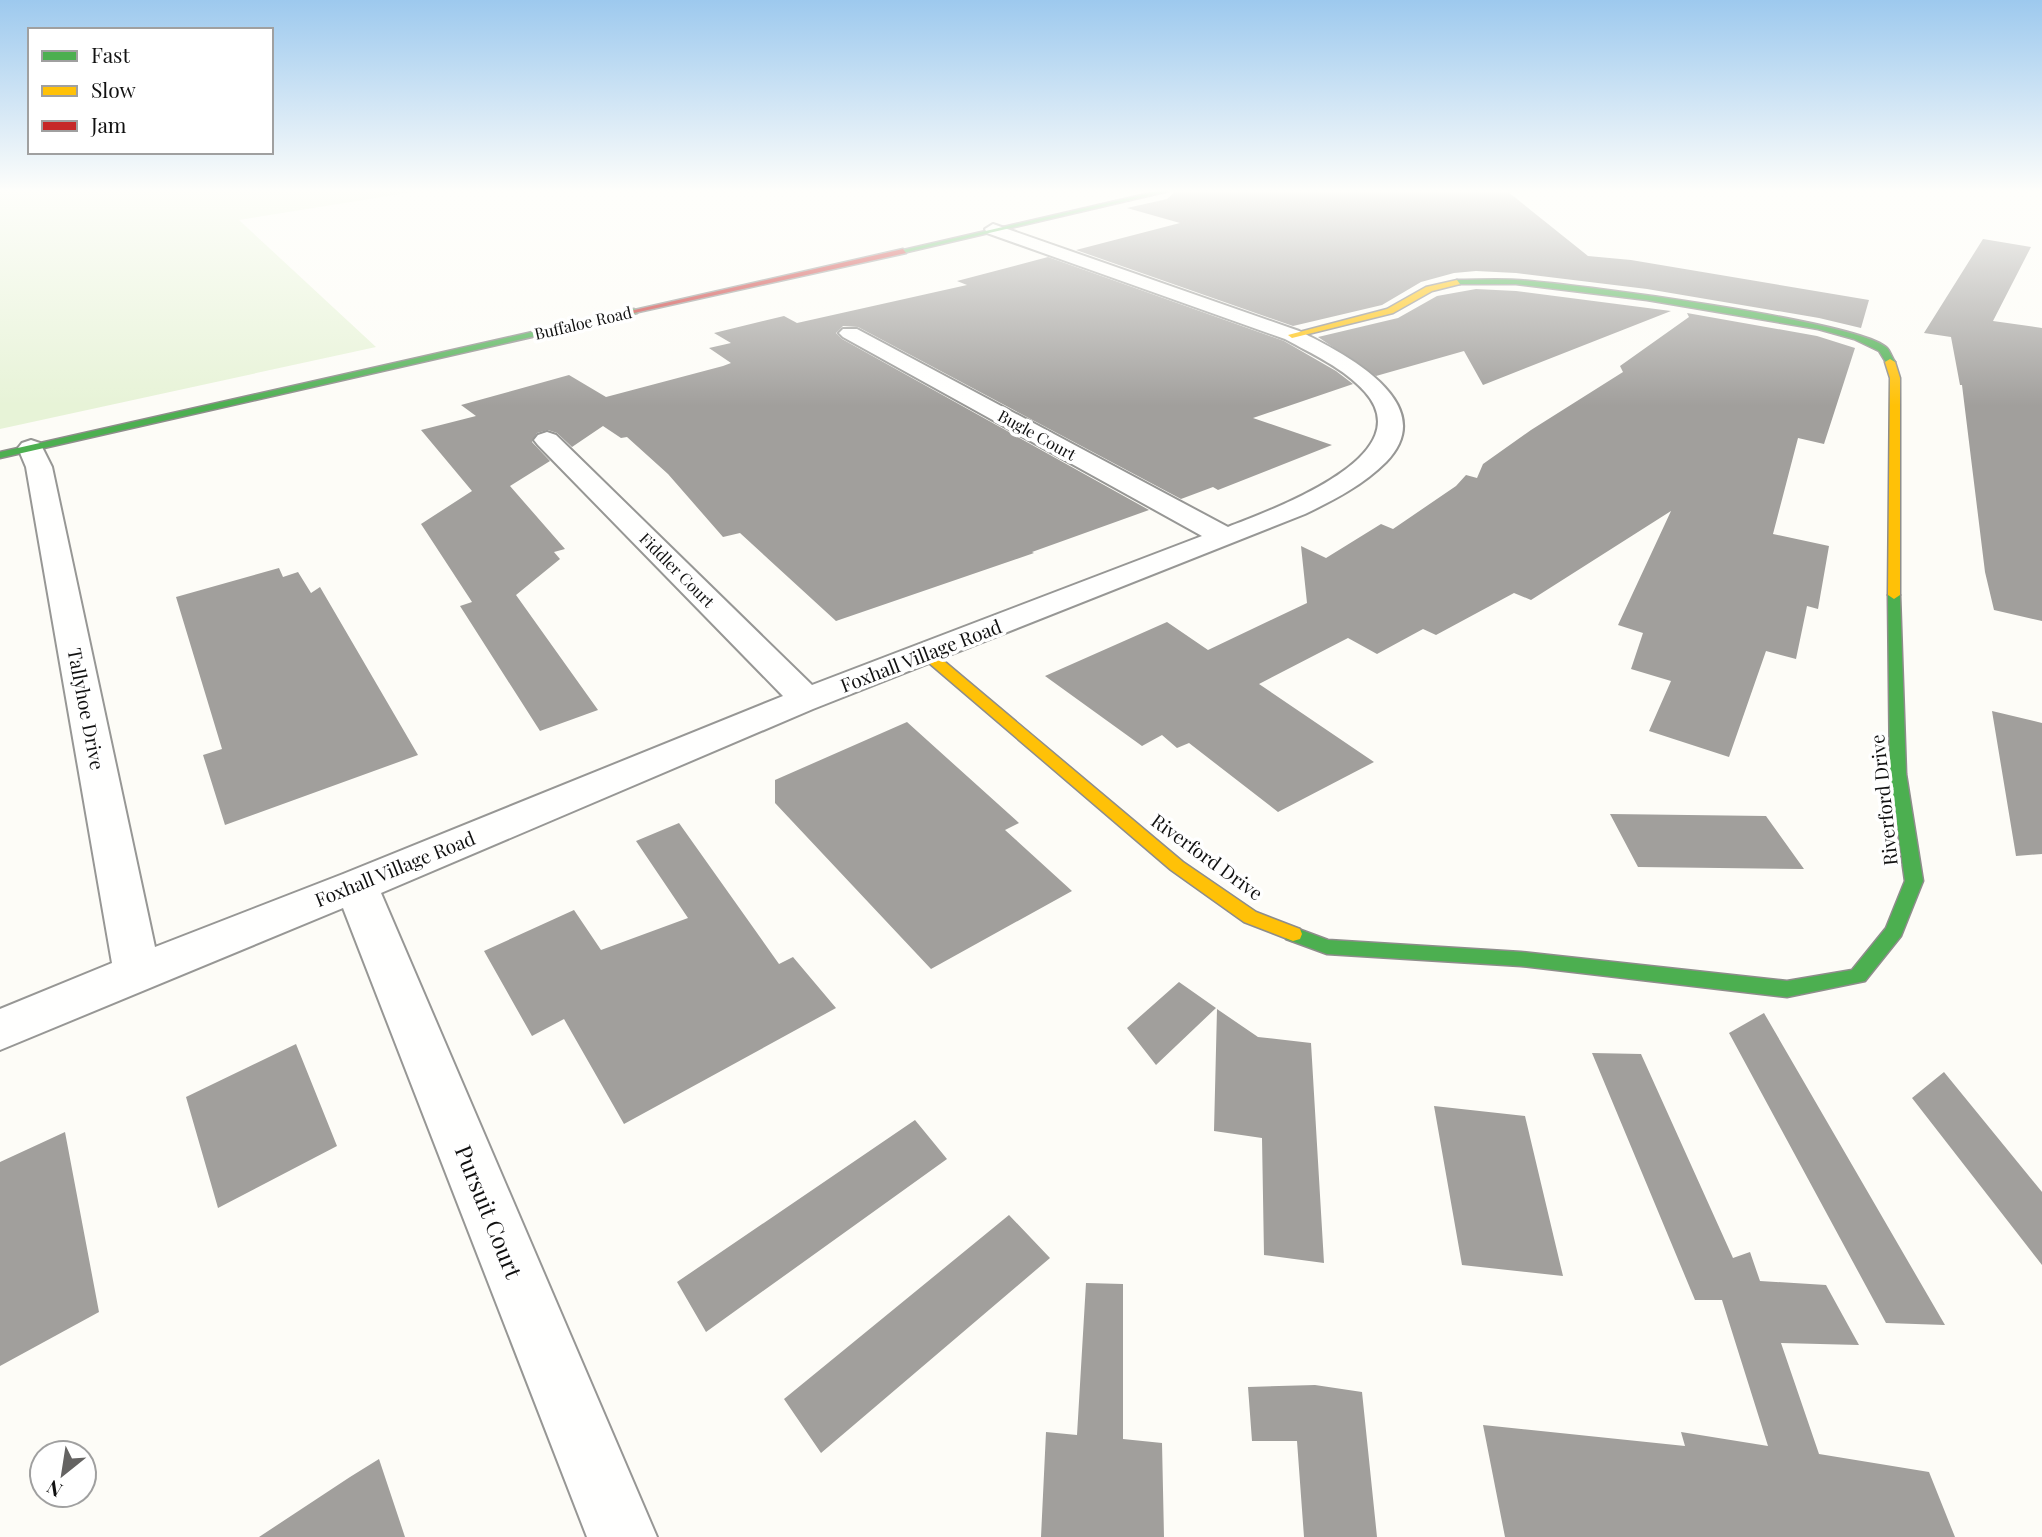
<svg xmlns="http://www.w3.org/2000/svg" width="2042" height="1537" font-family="'Playfair Display',serif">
<rect width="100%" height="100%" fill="#fdfcf7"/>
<!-- green -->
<path fill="#e7f3d7" d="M0,191H419L239,220L376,347L0,429Z"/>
<!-- building -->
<path fill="#a19f9c" d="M1176,191H1507L1588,256L1631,260L1869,300L1861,328L1819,318L1647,289L1516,273L1476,271L1454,273L1421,282L1382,305L1293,326L1076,250L1180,223L1127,208L1167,199Z
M1983,239L2031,247L1993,321L2042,328V621L1994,610L1985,572L1962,385H1960L1951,337L1924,333Z
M1048,257L1284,341L1336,371L1353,384L1253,418L1332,445L1218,490L1213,487L1181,499L858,327L843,326L836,333L842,339L1149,510L1032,552L1034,553L836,621L740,533L723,537L668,474L627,437L621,438L603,426L572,447L557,433L548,430L537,433L532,442L550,461L510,486L565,549L554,552L560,559L516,595L598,710L540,731L460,606L472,602L421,524L472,491L421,430L476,416L461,405L569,375L606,397L723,366L731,363L709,348L731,343L714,333L784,316L797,323L967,285L957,281Z
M1476,289L1516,291L1671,311L1483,385L1464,351L1376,376L1318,337L1398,318L1437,296Z
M1687,313L1817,336L1855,348L1824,444L1798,438L1773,534L1829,546L1818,609L1807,606L1796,659L1766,651L1729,757L1649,731L1671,681L1631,669L1643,633L1618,625L1671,511L1531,600L1514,593L1436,635L1423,629L1377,654L1348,638L1259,684L1374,762L1278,812L1189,743L1177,748L1162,735L1142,746L1045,676L1167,622L1208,650L1307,603L1301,546L1326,558L1381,524L1393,529L1456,486L1466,475L1477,478L1483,464L1531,430L1623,372L1620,366L1689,317Z
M279,568L283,577L298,572L311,593L320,587L418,755L225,825L203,755L222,749L176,597Z
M1992,711L2042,723V854L2016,856Z
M907,722L1019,823L1005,830L1072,891L931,969L775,803V780Z
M1610,814L1766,816L1804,869L1638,867Z
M679,823L779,964L793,957L836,1008L624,1124L564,1019L532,1036L484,951L574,910L601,950L688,918L636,841Z
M1179,982L1216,1008L1156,1065L1127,1028Z
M1217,1009L1258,1037L1311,1043L1324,1263L1264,1255L1262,1138L1214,1131Z
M1764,1013L1920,1282L1945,1325L1886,1323L1729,1033Z
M296,1044L337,1146L218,1208L186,1097Z
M1592,1053L1641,1054L1733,1258L1750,1252L1760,1281L1826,1285L1859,1345L1781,1343L1819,1454L1929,1472L1955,1537H1505L1483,1425L1685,1446L1681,1432L1768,1446L1722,1300H1695Z
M1944,1072L2042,1192V1265L1912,1098Z
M1434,1106L1525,1116L1563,1276L1462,1265Z
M915,1120L947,1159L706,1332L677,1282Z
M65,1132L99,1312L0,1366V1162Z
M1009,1215L1050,1258L821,1453L784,1399Z
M1086,1283L1123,1284V1439L1162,1443L1164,1537H1041L1046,1432L1077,1435Z
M1315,1385L1362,1392L1377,1537H1304L1297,1441H1252L1248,1387Z
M379,1459L405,1537H259L350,1477Z"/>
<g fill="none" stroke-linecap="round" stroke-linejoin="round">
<defs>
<path id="street" d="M993,224L1299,331C1342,352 1443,403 1386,462C1363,485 1334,500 1305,514L813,709L381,893L657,1537H587L343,908L0,1050V1009L112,963L26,467L18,448L22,443L31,440L40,443L52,467L155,947L343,874L783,696L538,445L534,440L538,435L547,432L556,435L812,685L1202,536L843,337L839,333L843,329H857L1228,527C1270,510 1423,457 1365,392C1344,368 1312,354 1285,339L987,233L985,229Z"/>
<path id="fast" d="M1159,191H1169L903,253L899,251Z
M1457,280C1476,280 1496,279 1516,280C1568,283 1860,321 1887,348C1890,351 1892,358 1895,362L1887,364L1879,351L1854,339L1818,329L1647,300L1516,284H1454Z
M634,309L638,311L637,313L0,458V452Z
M1894,591L1900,595L1906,774L1923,881L1901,936L1865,981L1787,997L1521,966L1327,954L1286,939L1284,934L1286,929L1293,927L1328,940L1521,952L1787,981L1852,970L1886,928L1905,881L1890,774L1888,595Z"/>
<path id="slow" d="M1457,280L1460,284L1432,291L1393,313L1292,338L1288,335L1387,309L1426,287Z
M1890,359L1895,362L1900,378V595L1894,599L1888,595L1890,378L1885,362Z
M927,650L932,651L1183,862L1256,912L1300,929L1302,934L1300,939L1293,941L1244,922L1171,870L922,657L920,654Z"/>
<path id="jam" d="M903,249L906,253L634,313L630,311Z"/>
</defs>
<!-- street casing -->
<use href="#street" stroke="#979795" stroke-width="4"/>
<!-- fast casing -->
<use href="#fast" stroke="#8e8d8b" stroke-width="3"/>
<!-- slow casing -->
<use href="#slow" stroke="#8e8d8b" stroke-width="3"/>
<!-- jam casing -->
<use href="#jam" stroke="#8e8d8b" stroke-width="3"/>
<!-- street -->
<use href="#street" fill="#fffffe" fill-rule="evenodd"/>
<!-- fast -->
<use href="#fast" fill="#4caf50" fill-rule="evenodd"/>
<!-- slow -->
<use href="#slow" fill="#ffc107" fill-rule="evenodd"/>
<!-- jam -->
<use href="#jam" fill="#c62828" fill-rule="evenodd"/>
</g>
<!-- sky -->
<linearGradient id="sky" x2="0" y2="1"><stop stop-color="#9dc9ee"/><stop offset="0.47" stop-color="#fefefb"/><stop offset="1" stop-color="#fefefb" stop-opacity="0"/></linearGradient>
<rect width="2042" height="406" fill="url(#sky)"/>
<g text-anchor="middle" stroke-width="7" stroke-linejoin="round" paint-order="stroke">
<!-- far-street labels -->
<g font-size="16" fill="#111" stroke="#fff">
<text transform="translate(583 323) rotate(-13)" y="6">Buffaloe Road</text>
<text transform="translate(1037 435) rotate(29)" y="6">Bugle Court</text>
<text transform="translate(677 570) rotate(45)" y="6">Fiddler Court</text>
</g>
<!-- street labels -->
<g font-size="19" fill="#111" stroke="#fff">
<text transform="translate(921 656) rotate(-21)" y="7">Foxhall Village Road</text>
<text transform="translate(86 709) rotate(79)" y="7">Tallyhoe Drive</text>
<text transform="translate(1884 800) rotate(-96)" y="7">Riverford Drive</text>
<text transform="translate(1207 857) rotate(36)" y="7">Riverford Drive</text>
<text transform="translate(395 869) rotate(-22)" y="7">Foxhall Village Road</text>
</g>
<!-- near-street labels -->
<g font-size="23" fill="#111" stroke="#fff">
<text transform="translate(488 1212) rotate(68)" y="8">Pursuit Court</text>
</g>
</g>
<!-- legend -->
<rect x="28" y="28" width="245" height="126" fill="#ffffff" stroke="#a0a0a0" stroke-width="2"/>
<rect x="42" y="51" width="35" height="10" fill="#4caf50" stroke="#a0a0a0" stroke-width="2"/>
<text x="91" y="63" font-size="21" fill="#111111">Fast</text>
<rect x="42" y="86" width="35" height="10" fill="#ffc107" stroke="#a0a0a0" stroke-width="2"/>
<text x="91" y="98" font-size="21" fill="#111111">Slow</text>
<rect x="42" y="121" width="35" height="10" fill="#c62828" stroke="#a0a0a0" stroke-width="2"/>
<text x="91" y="133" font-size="21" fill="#111111">Jam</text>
<!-- north arrow -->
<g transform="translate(63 1474) rotate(210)"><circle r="33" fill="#ffffff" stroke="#a0a0a0" stroke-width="2"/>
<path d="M0-5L12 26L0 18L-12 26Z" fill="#646362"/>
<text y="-10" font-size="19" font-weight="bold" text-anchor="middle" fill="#111111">N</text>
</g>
</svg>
